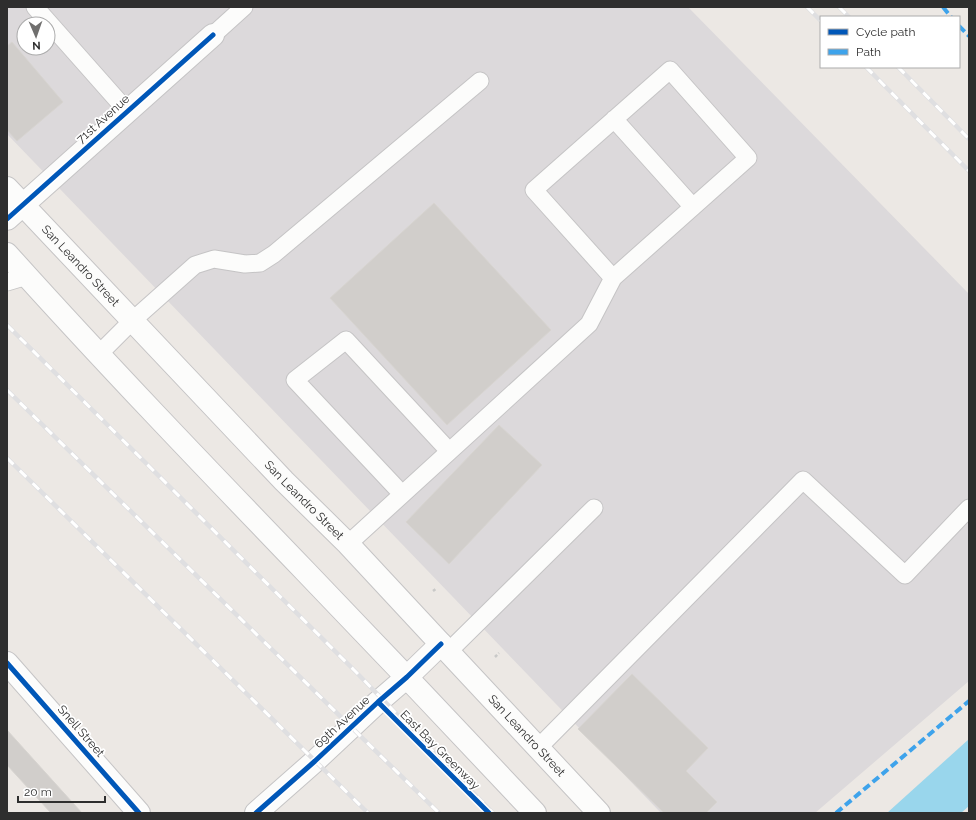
<svg xmlns="http://www.w3.org/2000/svg" width="976" height="820" font-family="Raleway,sans-serif">
<rect width="100%" height="100%" fill="#ece8e4"/>
<!-- industrial -->
<path fill="#dcd9db" fill-rule="evenodd" d="M7,7H688L969,294V681L815,813H661L7,134ZM24,24H48V48H24Z"/>
<!-- water -->
<path fill="#99d6ec" d="M969,739V806L961,813H887Z"/>
<!-- building -->
<path fill="#d1cecb" stroke="#d7d4d0" d="M12,42L63,102L17,141L7,130V46Z
M434,203L551,330L447,425L330,298Z
M499,425L542,465L449,564L406,522Z
M632,674L708,748L686,771L717,802L706,813H664L578,729Z
M7,730L82,813H51L7,765Z"/>
<g fill="none" stroke-linecap="round" stroke-linejoin="round">
<defs>
<path id="lane" d="M35,7L127,111
M213,35L244,7
M614,119L693,207
M7,282L27,276
M99,354L132,321L195,265L214,259L245,264L260,263L274,254L480,81
M402,494L295,380L346,340L449,451
M348,544L589,324L613,278L534,190L670,70L748,158L613,278
M448,652L594,508
M538,748L803,480L905,575L969,508"/>
<path id="street" d="M7,219L213,35
M7,663L139,813
M256,813L315,761L378,702L407,677L441,644"/>
<g id="secondary">
<path id="s1" d="M7,188L284,481L348,544L441,644L599,813"/>
<path d="M7,254C104,362 205,467 306,572C383,652 459,732 535,813"/>
</g>
</defs>
<!-- lane casing -->
<use href="#lane" stroke="#c5c4c5" stroke-width="19"/>
<!-- street casing -->
<use href="#street" stroke="#c5c4c5" stroke-width="24"/>
<!-- secondary casing -->
<use href="#secondary" stroke="#c5c4c5" stroke-width="24"/>
<!-- path -->
<path stroke="#c9c9c8" stroke-width="2.5" stroke-dasharray="3 2" stroke-linecap="butt" d="M433,591L437,588
M495,657L499,653"/>
<!-- lane -->
<use href="#lane" stroke="#fcfcfb" stroke-width="17"/>
<!-- street -->
<use href="#street" stroke="#fcfcfb" stroke-width="22"/>
<!-- secondary -->
<use href="#secondary" stroke="#fcfcfb" stroke-width="22"/>
<defs>
<path id="rail" d="M807,7L821,21
M839,7L849,17
M866,67L969,171
M898,67L969,139
M7,325L354,670L493,813
M7,390L439,813
M7,458L368,813"/>
</defs>
<!-- rail casing -->
<use href="#rail" stroke="#dfdfe1" stroke-width="4.5"/>
<!-- rail -->
<use href="#rail" stroke="#fff" stroke-width="3" stroke-dasharray="9" stroke-linecap="butt"/>
<!-- quiet -->
<path stroke="#3ea3eb" stroke-width="4" stroke-dasharray="8 4" stroke-linecap="butt" d="M943,7L951,17
M959,26L969,36
M836,813L969,701"/>
<defs>
<path id="cycleway" d="M7,219L213,35
M7,663L139,813
M378,702L489,813
M256,813L315,761L378,702L407,677L441,644"/>
</defs>
<!-- cycleway casing -->
<use href="#cycleway" stroke="#fff" stroke-width="8"/>
<!-- cycleway -->
<use href="#cycleway" stroke="#0057b8" stroke-width="5"/>
</g>
<g text-anchor="middle" stroke-width="3.5" stroke-linejoin="round" paint-order="stroke">
<!-- street labels -->
<g font-size="12" fill="#2e2e2e" stroke="#fff">
<text transform="translate(103 119) rotate(-42)" y="4">71st Avenue</text>
<text dy="4" stroke="none"><textPath href="#s1" startOffset="107">San Leandro Street</textPath></text>
<text dy="4" stroke="none"><textPath href="#s1" startOffset="431">San Leandro Street</textPath></text>
<text transform="translate(342 722) rotate(-43)" y="4">69th Avenue</text>
<text transform="translate(81 731) rotate(49)" y="4">Snell Street</text>
<text dy="4" stroke="none"><textPath href="#s1" startOffset="755">San Leandro Street</textPath></text>
<text transform="translate(440 750) rotate(45)" y="4">East Bay Greenway</text>
</g>
</g>
<!-- border -->
<rect width="976" height="820" fill="none" stroke="#2e2e2e" stroke-width="16"/>
<!-- legend -->
<rect x="820" y="16" width="140" height="52" fill="#ffffff" stroke="#ababab"/>
<rect x="828" y="29" width="20" height="6" fill="#0057b8" stroke="#ababab"/>
<text x="856" y="36" font-size="12" fill="#2e2e2e">Cycle path</text>
<rect x="828" y="49" width="20" height="6" fill="#3ea3eb" stroke="#ababab"/>
<text x="856" y="56" font-size="12" fill="#2e2e2e">Path</text>
<!-- north arrow -->
<g transform="translate(36 36) rotate(178)"><circle r="19" fill="#ffffff" stroke="#ababab"/>
<path d="M0-3L7 15L0 10L-7 15Z" fill="#706f6e"/>
<text y="-6" font-size="11" font-weight="bold" text-anchor="middle" fill="#2e2e2e">N</text>
</g>
<!-- scale -->
<path d="M18 796v6h87v-6" fill="none" stroke="#2e2e2e" stroke-width="2"/>
<text x="24" y="796" font-size="12" fill="#2e2e2e" stroke="#ffffff" stroke-width="3" paint-order="stroke">20 m</text>
</svg>
